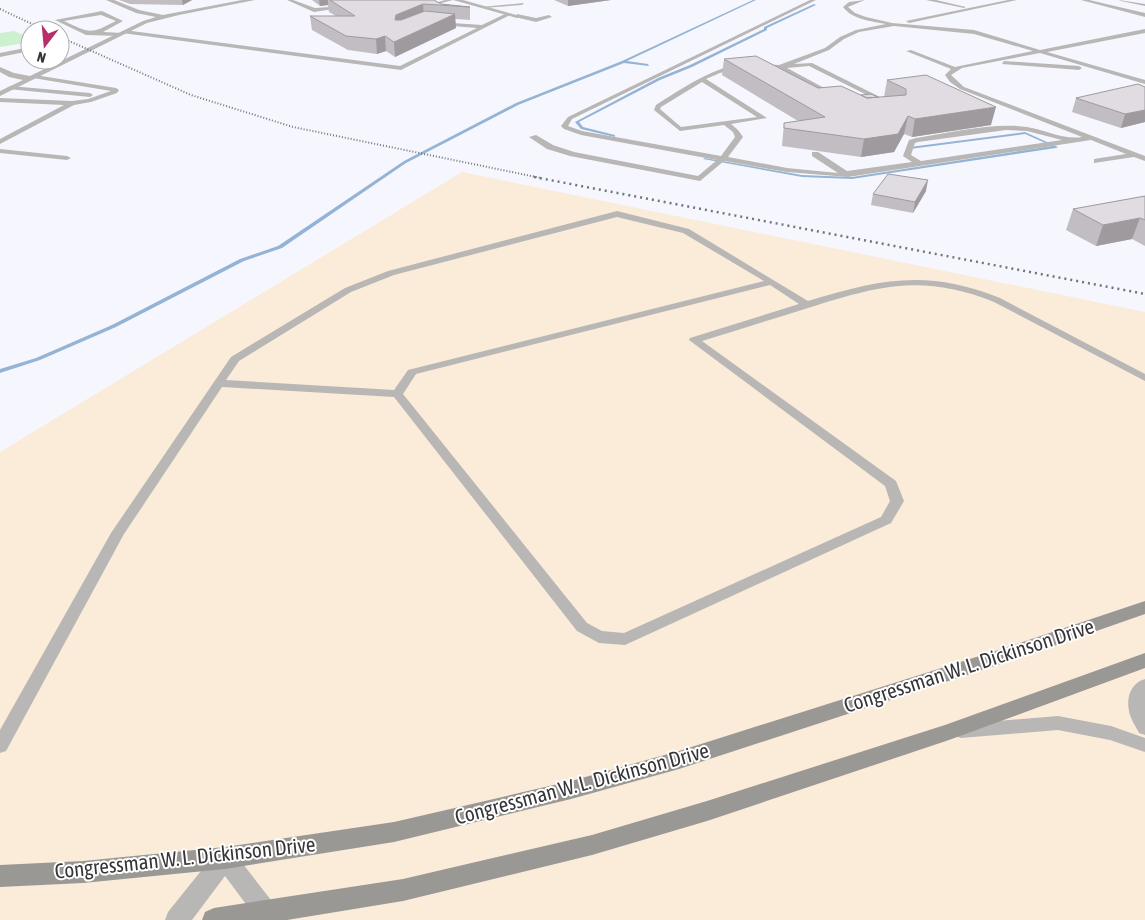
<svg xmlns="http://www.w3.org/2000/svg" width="1145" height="920" font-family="'Asap Condensed',sans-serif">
<rect width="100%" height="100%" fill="#f6f7fe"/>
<!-- industrial -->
<path fill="#fbebd9" d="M462,172L1145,312V920H0V452Z"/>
<!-- green -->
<path fill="#cdf0ce" d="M14,31L30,38V42L0,47V33Z"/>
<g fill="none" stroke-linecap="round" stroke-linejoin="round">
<!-- stream -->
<path fill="#95b4d5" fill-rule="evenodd" d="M753,0H756L627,61L648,64L649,66L624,63L518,105L406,163L282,248L244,261L116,327L40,360L0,373V369L36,358L112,325L240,259L278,246L404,161L516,103L622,61Z
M814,4L816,5L767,28V30L692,67L660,80L579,122L583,127L615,135V137L581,129L575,122L658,78L690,65L764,29V27Z
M1025,132L1058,147L1056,148L852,179L802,177L703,159L705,158L802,175L852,177L1052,146L1025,134L910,149L908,148L910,147Z"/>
<!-- service -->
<path fill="#b8b7b5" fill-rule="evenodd" d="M287,0H293L315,8L344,6L346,7L314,12Z
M445,0H453L430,6L428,5Z
M810,0H816L572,119L568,126L582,131L721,156L735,137L733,132L724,125L680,131L654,110L656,105C683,88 708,70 740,64L742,67L720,73L706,79L767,118L731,124L738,130L743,137L728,157L787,168L838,173L812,156V152H818L847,171L912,162L903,156L909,140L916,138C949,133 995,122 1027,127C1046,130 1063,140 1082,137L960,89L950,82L945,75L951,69L906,51L911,50L955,67L1033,51L974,34L894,26L859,32L844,39L829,50L794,64L812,63L902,108L903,109L900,111L864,114L779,69L759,66L762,64L779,65L825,48L840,37L856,30L886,24C871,21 853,20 843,7L849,2L865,0L848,7L855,13L866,17L892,23L974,30L1040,50L1145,29V33L1047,52L1145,80V84L1040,53L962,68L951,75L964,87L1145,156V161L1134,157L1094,163V159L1126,154L1091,140L848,177L787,172L724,161L700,181L570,156L547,149L529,137L536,135L553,145L574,152L698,176L717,160L581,135L564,129L561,126L568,117ZM809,66L893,108L867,111L787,68ZM702,82L757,117L681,127L660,109L661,107ZM1006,130L1027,131L1062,140L921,161L911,155L915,143L918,142Z
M926,0H936L966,7L964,8Z
M1008,0H1017L909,23L906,21Z
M1081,0H1089L1145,13V17Z
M1119,0L1145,4V6L1121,1Z
M524,3L522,5L483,8L481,7Z
M102,11L123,21L103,32L122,33L124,30L400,66L477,28L440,25L438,22L482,25L507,13L512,14L401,70L122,33L120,36L86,35L55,20ZM101,15L116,21C89,35 90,33 64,21Z
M517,14L536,18L549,15L552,17L536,22L515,17Z
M30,47V51L0,57V53Z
M1004,61L1079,66L1082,68L1079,70L1002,64Z
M35,75L116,88L119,90L117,93L91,102L74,105L0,144V139L64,105L0,102V98L72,101L88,99L111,91L33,78Z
M10,86L90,93L93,95L90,97L8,89L7,88Z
M0,149L67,156L71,158L67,160L0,153Z
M617,211L689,229L808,301C881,279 927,269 1000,298L1145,374V381L994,302C922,273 878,286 808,308C773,319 737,330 702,341L896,481L904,501L891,523L625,645L599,643L577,631L394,397L222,387L124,534L6,751L0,753V730L111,533L231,357L345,288L388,271ZM617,217L683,233L764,281L408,370L394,390L226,380L239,361L351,292L394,275ZM770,285L799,304L690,338L689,340L885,486L890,501L881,517L624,633L602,631L587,623L403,394L416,374Z
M1145,679V735L1139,733C1136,727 1130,718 1129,711C1126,697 1131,683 1145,679Z
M1058,716L1111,726L1145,738V752L1110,740L1058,730L961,738L955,736L952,731L955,726L961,724Z"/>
<!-- minor -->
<path fill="#b8b7b5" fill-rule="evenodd" d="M106,0H114L139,10L163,15L242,0H255L179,15L147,23L0,96V91L23,80L9,77L0,72V67L14,73L30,76L143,21L156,17L136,13Z
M453,0H463L520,16L517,18Z
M225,847L233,851L274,904L278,912L277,920H253L254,915L225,876L192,920H165L168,912L217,851Z"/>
<!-- secondary -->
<path fill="#999894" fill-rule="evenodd" d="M1145,601V614L1025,656L679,769L571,799L394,842L225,869L83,883L0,887V865L83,861L225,847L394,822L571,781L679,751L1011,646Z
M1145,653V668L949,740L707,821L592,855L403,901L287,920H202L205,912L214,908L403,879L592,835L707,801L945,725Z"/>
<!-- rail-far1 -->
<path stroke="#747579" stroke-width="2" stroke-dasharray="1 2" stroke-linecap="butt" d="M0,9L45,30
M60,37L191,95L293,127L541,178"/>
<!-- rail -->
<path stroke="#747579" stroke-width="2.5" stroke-dasharray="2 4" stroke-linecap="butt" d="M534,177L1145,294"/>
</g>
<!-- wall -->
<path fill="#c2bdc2" d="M119,0H192L183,5L130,4Z
M312,0H434L441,4L470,7V20L455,19L456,28L395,57L386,51L377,54L348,50L312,30L310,16H336L329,12L328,5L320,6Z
M554,0H611L568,6Z
M724,59L818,88L861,95L878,97H884L887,80L991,125L912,137L904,134L894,152L861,157L782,146L784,123L798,121L722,75Z
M1145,87V122L1121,128L1072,112L1076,98Z
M926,191L913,213L871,205L873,194Z
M1145,196V246L1132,239L1096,246L1066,230L1073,209Z"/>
<!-- shaded-wall -->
<path fill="#9e9a9e" d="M182,0H192L183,5Z
M319,0H328V5L320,6Z
M568,0H611L568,6Z
M423,4L424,17L397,29L395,20L396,15Z
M455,14L456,28L395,57L394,42Z
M385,36L386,51L377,54L376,39Z
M996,107L991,125L912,137L915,119Z
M1145,110V122L1121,128L1125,114Z
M908,116L904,134L894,152L861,157L864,139Z
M928,180L926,191L913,213L915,202Z
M1140,218L1132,239L1096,246L1103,225Z"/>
<!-- building -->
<path fill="#e1dce1" stroke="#9e9a9e" d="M330,0H434L441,4L470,7L423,4L396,15L395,20H401L425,11L455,14L394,42L385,36L376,39L346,36L310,16H355Z
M756,56L818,88L841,86L867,98L906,95V89L887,80L926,75L996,107L915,119L908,116L898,134L864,139L784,128V123L825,117L724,59Z
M1138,84L1145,87V110L1125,114L1076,98Z
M871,94L878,97L867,98L861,95Z
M888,174L928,180L915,202L873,194Z
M1145,196V220L1140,218L1103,225L1073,209Z"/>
<g text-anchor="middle" stroke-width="4" stroke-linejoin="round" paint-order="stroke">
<!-- near-street labels -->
<g font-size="21" fill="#363639" stroke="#fff">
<text transform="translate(969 666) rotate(-18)" y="7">Congressman W. L. Dickinson Drive</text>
<text transform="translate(582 784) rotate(-15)" y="7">Congressman W. L. Dickinson Drive</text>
<text transform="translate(185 858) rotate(-6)" y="7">Congressman W. L. Dickinson Drive</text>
</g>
</g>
<!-- north arrow -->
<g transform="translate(45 45) rotate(196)"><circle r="24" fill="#ffffff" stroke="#afafb0"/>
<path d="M0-4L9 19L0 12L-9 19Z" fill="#b92e68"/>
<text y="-8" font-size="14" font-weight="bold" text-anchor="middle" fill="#363639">N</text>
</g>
</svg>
